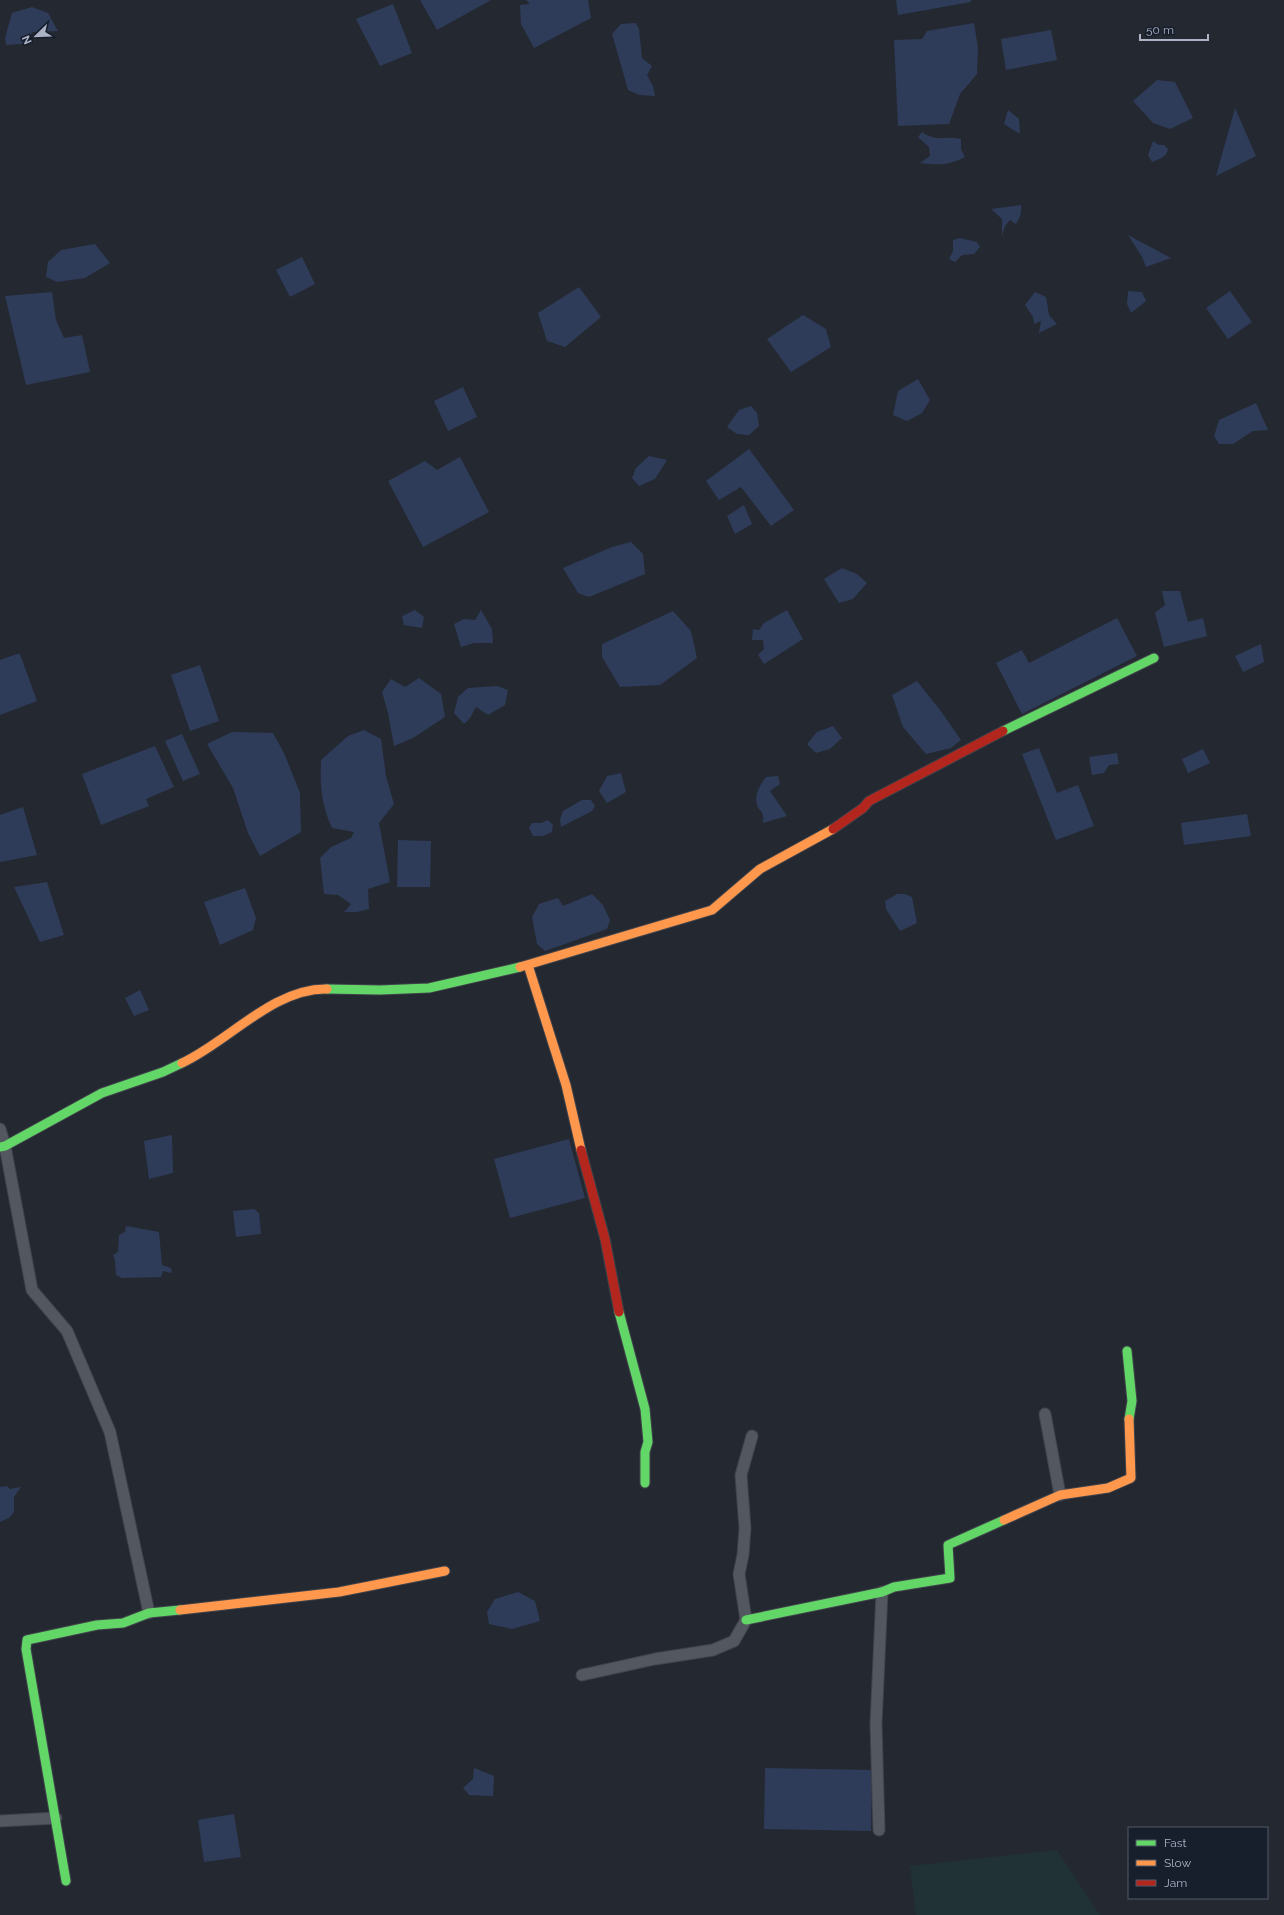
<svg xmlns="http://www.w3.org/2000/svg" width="1284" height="1915" font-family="Raleway,sans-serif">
<rect width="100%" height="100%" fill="#242831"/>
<!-- green -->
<path fill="#213237" d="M1057,1850L1100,1915H916L910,1866Z"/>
<!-- water -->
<path fill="#2e3c59" d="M420,0H491L437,30Z
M526,0H588L591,18L534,48L521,24L520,5L530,4Z
M896,0H971V2L898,15Z
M393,4L412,53L380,66L356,19Z
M32,7L48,13L58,31L33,32L22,44L6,45L5,38L12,13Z
M636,23L639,29L642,58L652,66L647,75L653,86L655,96L639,95L628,90L612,34L621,24Z
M974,23L978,48L977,74L960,94L949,124L898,126L894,40L922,39L927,31Z
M1051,30L1057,60L1006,70L1001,39Z
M1157,80L1175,82L1193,118L1170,129L1153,123L1133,101Z
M1235,108L1256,156L1216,176Z
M1008,110L1019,119L1020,134L1004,124Z
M922,132C938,143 944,135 961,139V149L965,157C947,166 939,165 920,163L930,156L929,147L918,137Z
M1153,141L1159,145H1164L1168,149C1167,157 1159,159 1152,162L1148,155Z
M1021,205C1022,212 1020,218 1016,224L1010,220L1005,226L1002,236V219L991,209Z
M1128,235L1171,258L1146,267L1142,257Z
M960,238L977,242L980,247L974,254L962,255L955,262L949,259L953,251V240Z
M95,244L110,263L85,278L57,282L46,277L48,262L61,250Z
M302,257L315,284L290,297L276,270Z
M579,287L601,317L565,347L547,341L538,313Z
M1128,291L1142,292L1146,301L1131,313L1127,304Z
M1230,291L1252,322L1228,339L1206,308Z
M52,292L56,320L64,338L82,335L90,372L26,385L5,296Z
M1035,292L1046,297L1049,315L1057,324L1039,333L1041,321L1034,324L1033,317L1025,305Z
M803,315L826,329L831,347L791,372L767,339Z
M918,379L930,400L922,413L907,421L893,415L898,391Z
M463,387L477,417L448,431L434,401Z
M1256,403L1268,430L1253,431L1233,444H1219L1214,436L1219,420Z
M751,406L757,413L759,426L749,435L737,434L727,427L739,410Z
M749,449L794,510L771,526L741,487L719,500L706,481Z
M649,456L667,460L655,479L639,486L632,478L636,468Z
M460,457L489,512L423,547L388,481L425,461L437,470Z
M744,505L752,524L735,534L727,516Z
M631,542L643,554L645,574L589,597L578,593L563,568L612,547Z
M842,568L857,574L867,583L853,599L839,603L824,579Z
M1162,591H1180L1188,622L1203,618L1207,636L1164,647L1155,613L1165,605Z
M415,610L424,617L422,628L404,625L402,616Z
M481,610L492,629L493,643H474L461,647L454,624L464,619L475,620Z
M787,610L803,639L764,664L758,655L764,649L763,640H752L753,629L759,630L764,623Z
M673,611L691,631L697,658L660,685L620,687L602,657V644Z
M1117,618L1137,656L1022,714L996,663L1022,650L1029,663Z
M1261,644L1264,662L1243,672L1235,656Z
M17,654H20L37,701L0,715V660Z
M200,665L219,721L190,731L171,675Z
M419,678L441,694L445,717L413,738L394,746L388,713L382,692L391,679L405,687Z
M917,681L940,710L961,740L951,748L926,754L903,727L892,695Z
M497,686L508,690L505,705L488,715L476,707L470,718L464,724L454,713L458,697L468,688Z
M833,726L842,738L830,749L816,753L807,744L817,732Z
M364,730L381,739L386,776L394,804L379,823L390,882L368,889L369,909L357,912H344L351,904L338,895L324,894L320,858L331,847L351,838L354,832L332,828C321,804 320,786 321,760L348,736Z
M232,732L273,733L284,753L300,793L301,832L260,856L248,833L233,788L207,744Z
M182,734L200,774L183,781L165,741Z
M155,746L174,787L146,799L149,806L101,825L82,774Z
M1039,748L1057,793L1078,785L1094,826L1056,840L1022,754Z
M1203,749L1210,763L1188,773L1182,759Z
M1117,753L1119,764L1109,765L1104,773L1092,775L1089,757Z
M621,773L626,792L607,803L599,791L607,776Z
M778,776L780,784L770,791L787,816L763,823C764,808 760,814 757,805C754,795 760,785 766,777Z
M582,800H591L595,806L592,811L561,827L560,820L563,811Z
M23,807L37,855L0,862V815Z
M1247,814L1251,836L1184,845L1181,823Z
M548,820L553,825L552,832L543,836H533L529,828L532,823H541Z
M398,840L431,841L430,887H397Z
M47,882L64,935L40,942L14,887Z
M245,888L256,918L253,930L220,945L204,902Z
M592,894L603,905L610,920L607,929L545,951L537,944L532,917L539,904L558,898L563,906Z
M897,894H905L912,897L917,923L900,931L886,909L885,901Z
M140,990L149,1010L134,1016L125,998Z
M172,1135L173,1173L149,1179L144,1141Z
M569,1139L585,1198L510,1218L494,1159Z
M254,1209L259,1213L261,1234L236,1237L233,1211Z
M126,1226L159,1232L162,1265L171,1268L172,1273L163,1271L161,1277L122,1278L116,1275L115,1260L113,1255L118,1252L119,1235L125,1232Z
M7,1486L10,1489L21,1487L14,1497V1512L9,1518L0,1522V1487Z
M518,1592L535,1601L540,1621L512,1629L489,1624L487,1612L495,1599Z
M474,1768L494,1776L493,1796L469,1795L463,1788L473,1779Z
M765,1768L872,1770L871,1831L764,1829Z
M234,1814L241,1857L204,1862L198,1820Z"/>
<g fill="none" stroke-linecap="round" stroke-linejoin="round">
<defs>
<path id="street" d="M0,1129L5,1146L32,1290L67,1331L110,1432L149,1613
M1045,1414L1060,1495
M582,1675L655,1659L713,1650L734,1641L746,1620L739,1574L743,1555L745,1528L741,1475L752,1436
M0,1821L56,1818
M879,1830L876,1724L882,1592"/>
<path id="fast" d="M1003,731L1154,658
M327,989L380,990L429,988L520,967
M0,1147L5,1146L102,1093L163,1072L182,1063
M619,1312L645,1409L648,1442L645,1452V1483
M1127,1351L1132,1401L1129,1419
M746,1620L882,1592L894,1587L950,1578L948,1545L1004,1520
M66,1881L26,1649L27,1640L97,1625L123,1623L149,1613L180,1610"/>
<path id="slow" d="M528,965L566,1085L581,1150
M520,967L712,910L760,869L833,829
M182,1063C228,1042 273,988 327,989
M1004,1520L1060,1495L1108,1488L1131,1478L1129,1419
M180,1610L339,1592L445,1571"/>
<path id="jam" d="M833,829L863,808L869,801L1003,731
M581,1150L605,1239L619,1312"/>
</defs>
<!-- street casing -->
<use href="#street" stroke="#40434a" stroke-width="13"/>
<!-- fast casing -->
<use href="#fast" stroke="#40434a" stroke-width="11"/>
<!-- slow casing -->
<use href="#slow" stroke="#40434a" stroke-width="11"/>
<!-- jam casing -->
<use href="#jam" stroke="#40434a" stroke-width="11"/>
<!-- street -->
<use href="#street" stroke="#535760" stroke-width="11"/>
<!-- fast -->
<use href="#fast" stroke="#63d668" stroke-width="9"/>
<!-- slow -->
<use href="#slow" stroke="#ff974d" stroke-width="9"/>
<!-- jam -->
<use href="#jam" stroke="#b3261e" stroke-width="9"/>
</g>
<!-- legend -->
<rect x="1128" y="1827" width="140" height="72" fill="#171e2c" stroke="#525a69"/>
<rect x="1136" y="1840" width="20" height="6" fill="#63d668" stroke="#525a69"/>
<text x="1164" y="1847" font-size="12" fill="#abb3c5">Fast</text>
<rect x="1136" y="1860" width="20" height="6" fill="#ff974d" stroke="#525a69"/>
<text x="1164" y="1867" font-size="12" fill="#abb3c5">Slow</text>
<rect x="1136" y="1880" width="20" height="6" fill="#b3261e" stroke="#525a69"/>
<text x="1164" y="1887" font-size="12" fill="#abb3c5">Jam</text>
<!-- north arrow -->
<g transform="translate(36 36) rotate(247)" stroke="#171e2c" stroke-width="3" paint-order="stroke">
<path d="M0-3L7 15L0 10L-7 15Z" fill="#abb3c5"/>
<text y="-6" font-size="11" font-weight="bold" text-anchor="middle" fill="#abb3c5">N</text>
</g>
<!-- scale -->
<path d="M1140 34v6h68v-6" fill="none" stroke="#abb3c5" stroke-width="2"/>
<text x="1146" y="34" font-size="12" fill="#abb3c5" stroke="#171e2c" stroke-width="3" paint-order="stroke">50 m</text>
</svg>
